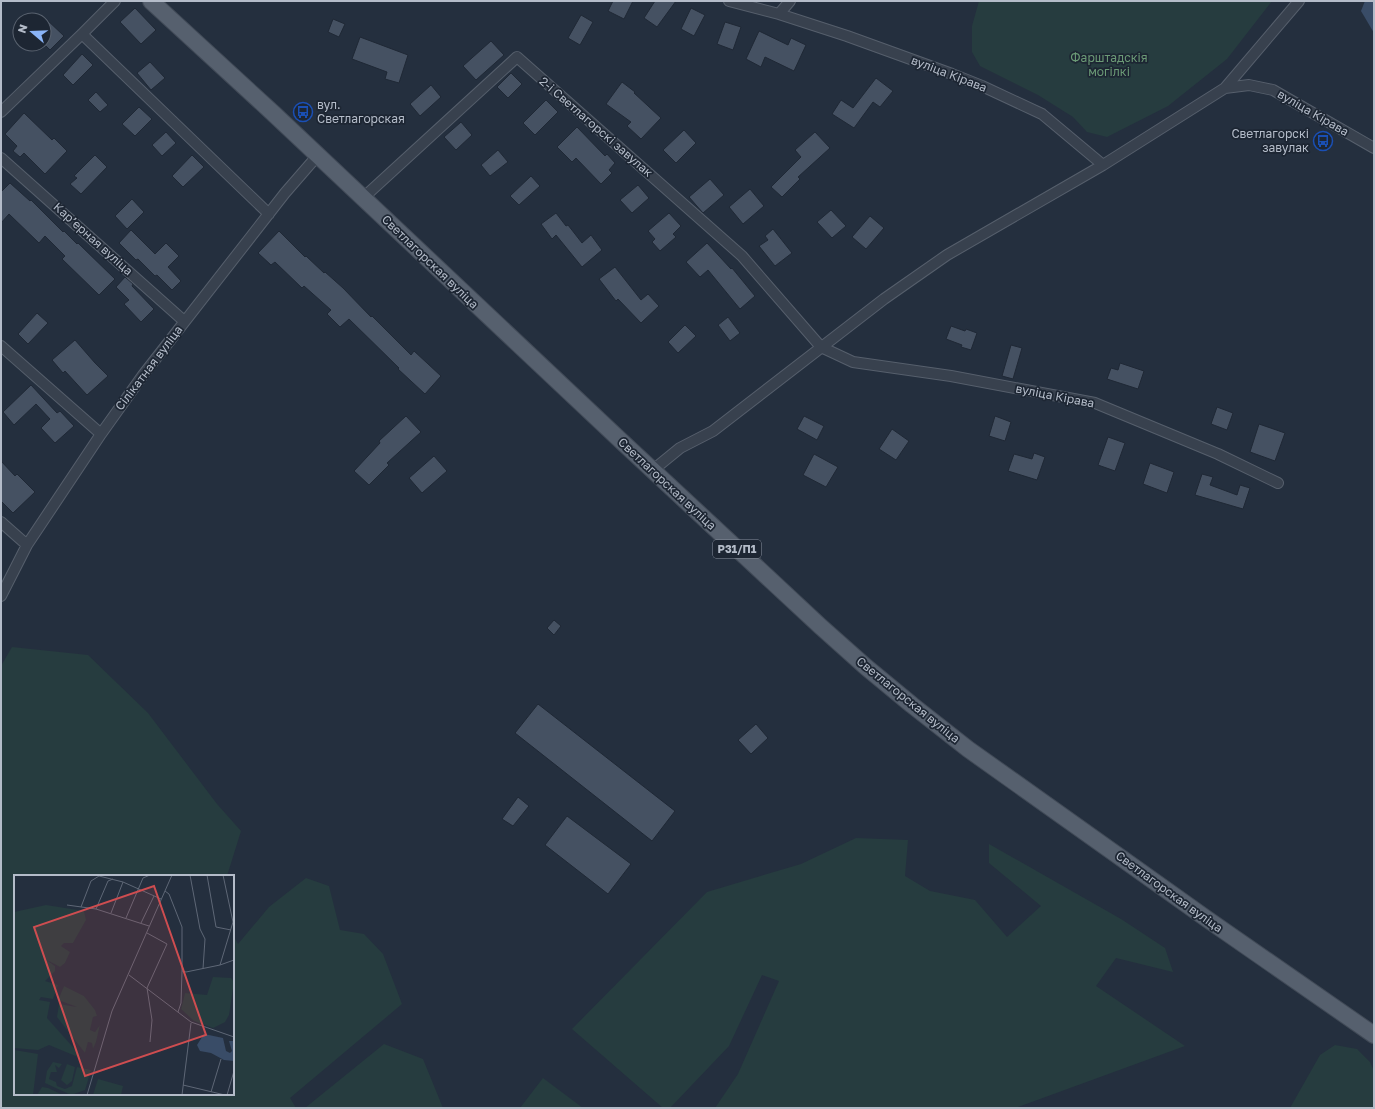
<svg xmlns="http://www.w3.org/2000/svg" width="1375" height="1109" font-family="'Golos Text',sans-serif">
<rect width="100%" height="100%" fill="#242f3e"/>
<!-- green -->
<path fill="#263c3f" d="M979,1H1272L1227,59L1168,106L1107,137L1087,132L1073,117L1038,95L980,66L972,52V26Z
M12,647L88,655L148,713L217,804L241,831L227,876H15V1094H233V935L238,944L269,907L306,878L329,886L340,930L364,934L383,954L402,1004L290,1098L296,1108H1V666Z
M856,838L908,840L905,876L930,891L975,900L1007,937L1041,906L989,863V844L1121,919L1165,948L1173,972L1116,958L1096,986L1185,1046L1015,1108H715L738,1074L779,981L762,975L729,1046L670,1108H663L572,1029L707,892L801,864Z
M384,1044L423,1059L443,1108H305Z
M1335,1045L1357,1049L1370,1062L1374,1071V1108H1290L1320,1055Z
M543,1078L583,1108H520Z"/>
<!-- water -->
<path fill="#394c67" d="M1365,1H1374V33L1361,11Z"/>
<!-- building -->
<path fill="#455162" stroke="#1f2835" d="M613,1H633L624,19L608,11Z
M655,1H676L657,27L644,18Z
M135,8L156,30L141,44L120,22Z
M691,8L705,15L694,36L681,29Z
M581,15L593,22L580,45L568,38Z
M44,17L64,36L50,50L44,44Z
M333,19L345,24L339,37L328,32Z
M725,22L741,27L733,50L717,44Z
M759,31L788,45L791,38L806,45L794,71L765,57L761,67L746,59Z
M360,37L408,55L399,83L385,79L387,72L352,59Z
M491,41L504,55L476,80L463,66Z
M82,54L93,65L73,85L63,75Z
M150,62L165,78L151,90L137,73Z
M511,73L522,84L508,98L497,87Z
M876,78L893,91L880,107L873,102L854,128L832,114L841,100L853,108Z
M622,82L635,92L634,93L661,118L641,139L627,126L631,122L606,104Z
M431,85L441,97L420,116L410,104Z
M96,92L108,105L100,112L88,100Z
M546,100L558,112L535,135L523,123Z
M139,107L152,119L135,136L122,124Z
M24,113L52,140L54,138L67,151L45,174L24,153L20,157L13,151L17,146L5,134Z
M461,122L472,135L456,150L444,137Z
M577,127L605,156L607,154L615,163L609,170L612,173L601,184L576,158L572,162L557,147Z
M684,130L696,143L676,163L663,150Z
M166,132L176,143L162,156L152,145Z
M815,132L830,148L798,177L800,179L782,197L771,187L801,157L795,150Z
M498,150L508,162L490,176L481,165Z
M95,155L107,167L81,194L70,184L77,178L74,176Z
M192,155L204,167L183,187L172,176Z
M531,176L540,186L519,205L510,196Z
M710,179L724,195L703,213L689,197Z
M10,183L30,201L31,200L63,232L64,231L77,244L78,243L115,279L99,295L62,259L65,256L45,236L39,243L9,214L1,223V192Z
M638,185L649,198L632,213L620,200Z
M750,189L764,206L743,224L729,207Z
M132,199L144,212L127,229L115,216Z
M831,210L846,226L832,238L817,222Z
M556,213L566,226L568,225L582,243L591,235L602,250L582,267L556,235L552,239L541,224Z
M669,213L681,226L673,234L676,237L660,251L652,242L655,239L648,231Z
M870,216L884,228L866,249L852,237Z
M773,229L792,253L775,266L759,246L768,240L765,236Z
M131,230L155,254L166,243L179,256L168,267L181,281L172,290L157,275L155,276L138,259L136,260L119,243Z
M279,231L305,257L306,256L324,273L325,272L343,288L371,317L372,316L411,355L414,351L441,376L425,394L398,369L399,368L349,319L340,327L327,314L331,310L304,286L302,288L275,262L271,265L258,253Z
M707,243L731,269L732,268L755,296L740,309L708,270L700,277L686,262Z
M615,267L641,300L648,294L659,306L641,323L618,299L616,301L599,279Z
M125,277L133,284L132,286L154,309L141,322L124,304L129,300L116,287Z
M37,313L48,323L28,344L18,334Z
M728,317L740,333L730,341L718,325Z
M685,325L696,336L678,353L668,342Z
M951,326L965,331L966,329L977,333L971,350L961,347L962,345L946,339Z
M75,340L95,363L108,376L87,395L65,371L63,373L52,360Z
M1011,345L1022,348L1013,379L1002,376Z
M1120,363L1144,371L1138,389L1107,379L1111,368L1118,370Z
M31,385L57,413L60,411L74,426L55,443L41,428L50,419L36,404L14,425L3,412Z
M1217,407L1233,413L1227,430L1211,424Z
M406,416L421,432L387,463L389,465L369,485L354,471L380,443L379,441Z
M804,416L824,426L817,440L797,429Z
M995,416L1011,422L1005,441L989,436Z
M1259,424L1285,433L1275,461L1250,452Z
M892,429L909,441L896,460L879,449Z
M1108,437L1125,443L1115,471L1098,465Z
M1034,453L1045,457L1037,480L1008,471L1014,454L1032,459Z
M814,454L838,467L826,487L803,475Z
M434,456L447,471L422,493L409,478Z
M1,461L15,476L17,474L35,492L13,513L1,501Z
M1150,463L1174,472L1167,493L1143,484Z
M1202,474L1213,477L1210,485L1237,495L1240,485L1250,488L1243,509L1195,495Z
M554,620L561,626L554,635L547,628Z
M538,704L675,811L652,841L515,733Z
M756,724L768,738L751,754L738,740Z
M518,797L529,806L513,826L502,819Z
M567,816L631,864L608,894L545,845Z"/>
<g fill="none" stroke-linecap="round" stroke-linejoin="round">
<defs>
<path id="street" d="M729,1L779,14L790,1
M779,14L847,36L952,74L982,86L1042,114L1103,165
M82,34L269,214
M1225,88L1249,85L1273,90L1374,148
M1,112L82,34L115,1
M1,158L184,321
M363,198L517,57L742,256L821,347L853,362L951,376L1095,403L1218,454L1278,483
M1,346L101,434
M653,470L680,448L713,431L884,299L947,255L1103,165L1225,88L1299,1
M1,522L27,545
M1,596L27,545L101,434L143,375L285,193L318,155"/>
<path id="primary" d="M151,1L274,114L618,438L820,626L866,667L912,705L968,749L1207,919L1374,1035"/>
</defs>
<!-- street casing -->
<use href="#street" stroke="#565f6c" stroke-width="12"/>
<!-- primary casing -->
<use href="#primary" stroke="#414a57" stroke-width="18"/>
<!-- street -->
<use href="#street" stroke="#38414e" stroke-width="10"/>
<!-- primary -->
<use href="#primary" stroke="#56606e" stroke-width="16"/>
</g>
<!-- icons -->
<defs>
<symbol id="bus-ring" viewBox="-11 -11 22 22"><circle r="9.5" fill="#1d2633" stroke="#1a4fb4" stroke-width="1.5"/><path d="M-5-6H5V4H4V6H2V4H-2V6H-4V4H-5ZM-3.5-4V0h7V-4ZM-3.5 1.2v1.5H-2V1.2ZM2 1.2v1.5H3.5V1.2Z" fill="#1a4fb4"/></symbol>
</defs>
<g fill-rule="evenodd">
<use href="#bus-ring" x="292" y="101" width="22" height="22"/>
<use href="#bus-ring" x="1312" y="130" width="22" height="22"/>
</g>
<g text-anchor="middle" stroke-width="3.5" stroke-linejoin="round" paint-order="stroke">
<!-- shield labels -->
<rect fill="#1d2633" stroke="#878f9c" stroke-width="1" x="713" y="540" width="48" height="18" rx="3"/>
<g font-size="11" font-weight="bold" fill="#b4bcc9">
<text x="737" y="553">Р31/П1</text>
</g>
<!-- park labels -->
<g font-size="12" fill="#6b9a76" stroke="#1d2633">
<text x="1109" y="62">Фарштадскія<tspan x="1109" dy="14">могілкі</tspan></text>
</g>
<!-- street labels -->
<g font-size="12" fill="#b4bcc9" stroke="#1d2633">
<text transform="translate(949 74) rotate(21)" y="4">вуліца Кірава</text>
<text transform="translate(1313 113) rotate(30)" y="4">вуліца Кірава</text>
<text transform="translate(596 127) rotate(41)" y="4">2-і Светлагорскі завулак</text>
<text transform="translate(93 239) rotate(42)" y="4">Карʼерная вуліца</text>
<text transform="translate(430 262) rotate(44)" y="4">Светлагорская вуліца</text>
<text transform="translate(149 368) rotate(-53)" y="4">Сілікатная вуліца</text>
<text transform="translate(1055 396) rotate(11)" y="4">вуліца Кірава</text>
<text transform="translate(667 484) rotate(43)" y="4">Светлагорская вуліца</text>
<text transform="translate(908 700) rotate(39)" y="4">Светлагорская вуліца</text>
<text transform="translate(1169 892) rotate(36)" y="4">Светлагорская вуліца</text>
</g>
<!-- poi labels -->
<g font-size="12" fill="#b4bcc9" stroke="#1d2633" text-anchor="start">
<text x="317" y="109">вул.<tspan x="317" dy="14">Светлагорская</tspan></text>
<text x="1309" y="138" text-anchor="end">Светлагорскі<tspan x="1309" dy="14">завулак</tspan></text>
</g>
</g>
<!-- overview -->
<g transform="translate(14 875)">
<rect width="220" height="220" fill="#242f3e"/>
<path d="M32,30L70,36L72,45L59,68H50L47,71L56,77L51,88L46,92L31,84L41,91V96L31,106L44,110L39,124L27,122L25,125L36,127L33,143L65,179L64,182L35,170L24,175L0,173V37ZM199,102L217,103L220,107L215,140L211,147L199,153L180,146L167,134L171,118L193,120ZM50,111L70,121L81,135L83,141L79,142L76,155L81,157L86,150L82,167L79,174L78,168L74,167L71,178L43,142L45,129L63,132L44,125ZM0,175L24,179L19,220H0ZM39,187L48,189L45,193L41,190L43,197H37L35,204L42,207L43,211L51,214L58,211L63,192L77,195L71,215L57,220L31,208L33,196ZM53,189L61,192L58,206L53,210L47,205ZM84,204L109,211L107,220H79ZM28,212L34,213L49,220H23Z" fill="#263c3f"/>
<path d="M190,159L209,163L212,176L216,178L218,176L215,166H220V186L210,185L197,178L186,176L183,170Z" fill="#394c67"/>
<path fill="none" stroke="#5e6776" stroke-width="1" d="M176,0L186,54L191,64L189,94M193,0L202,52L217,55M209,0L219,47L206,90L220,85M151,16L155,19L168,52V96L172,97L206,90M53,30L82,34L135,51M67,32L77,6L85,1L109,7L147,24M82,34L94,6L99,4M97,38L109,7M112,43L129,3L136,0M127,48L140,21M133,58L153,69L133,113L138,145L136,167M115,100L177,147L220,162M164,137L167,128L168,96M169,210L211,220M197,217L207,184M73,220L98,136L158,0M168,220L177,148M213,220L220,196"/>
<path fill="#ce4d50" fill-opacity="0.15" stroke="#ce4d50" stroke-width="2" d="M140,11L192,160L71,201L20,52Z"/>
<rect width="220" height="220" fill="none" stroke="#b4bcc9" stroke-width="2"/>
</g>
<!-- border -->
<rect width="1375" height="1109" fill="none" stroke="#b4bcc9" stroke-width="4"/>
<!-- north arrow -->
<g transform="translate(32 32) rotate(289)"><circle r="19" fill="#1d2633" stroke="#59626f"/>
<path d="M0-3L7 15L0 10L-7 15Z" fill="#8ab4f8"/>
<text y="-6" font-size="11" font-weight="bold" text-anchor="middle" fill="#b4bcc9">N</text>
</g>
</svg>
